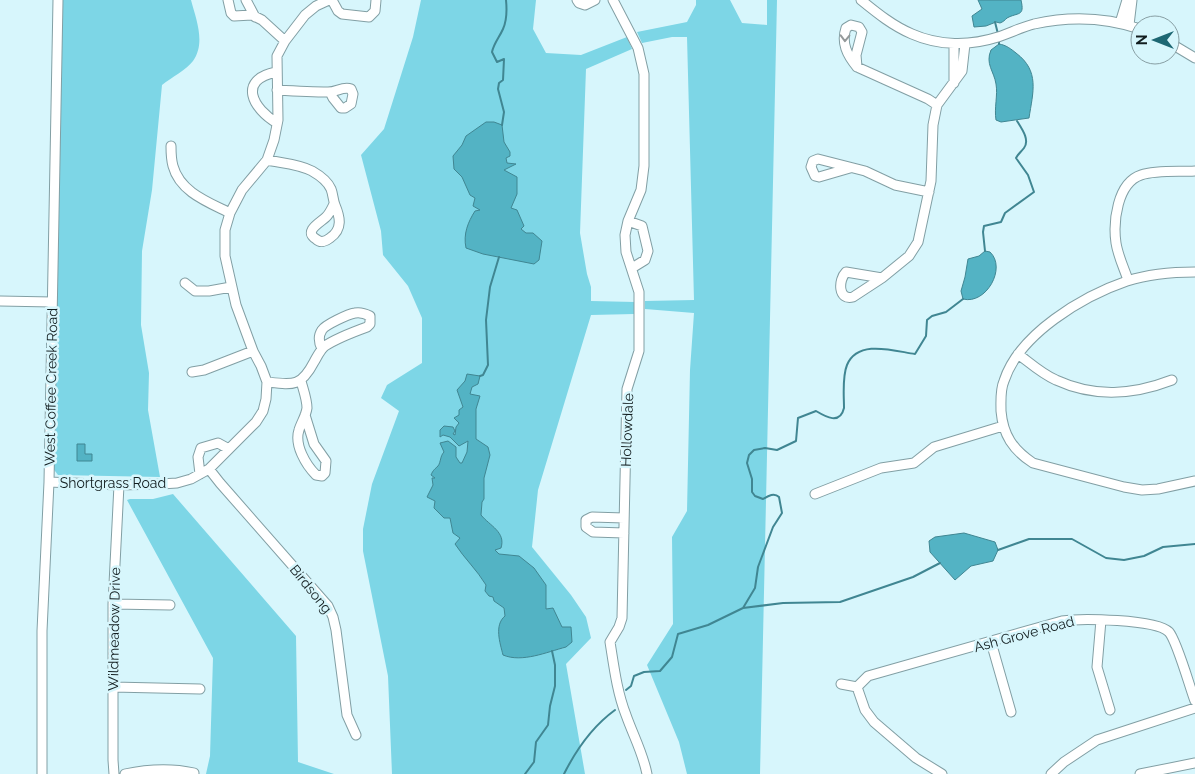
<svg xmlns="http://www.w3.org/2000/svg" width="1195" height="774" font-family="Raleway,sans-serif">
<rect width="100%" height="100%" fill="#d7f6fc"/>
<!-- green -->
<path fill="#7dd6e6" d="M62,0H191C196,19 206,43 193,61C186,70 172,77 162,85L152,190L142,251L141,325L149,373L148,410L160,477L58,475L52,467Z
M421,0H536L533,29L546,53L581,55L627,37L632,49L586,69L580,233L587,274L591,287V301L635,302L634,314L591,315L538,490L532,547L571,595L586,617L591,638L566,664L585,774H392L388,676L363,551V529L372,484L399,411L381,398L387,385L422,363V318L408,286L383,255L381,231L361,155L384,129L413,37Z
M696,0H730L742,23L767,25V0H777L760,774H687L679,742L647,665L673,624L672,537L687,511L690,370L694,313L645,309V301L694,300L687,37H672L642,43L637,32L687,22L696,5Z
M173,494L296,636L298,762L334,774H206L210,756L213,658L127,500L130,499H153Z"/>
<!-- water -->
<path fill="#53b3c4" stroke="#408692" d="M978,0H1021C1025,17 1018,12 1007,18C1005,20 1003,22 1000,23L996,22L986,26L974,27L972,16L982,9Z
M999,44C1006,45 1011,49 1016,53C1040,71 1033,92 1029,118L1001,122L996,120C994,108 998,95 996,84C994,71 985,64 991,50Z
M486,122H494L502,125L504,142L510,152V156L506,158L507,163L516,164L504,170L517,177V194L511,208L517,210L524,226L521,229L526,233H533L542,241L539,260L534,264L483,254L466,248C463,234 468,222 475,211L480,210L473,206L475,198L470,195L462,177L454,169L453,156L462,145L466,136Z
M985,251L990,252C1007,268 986,305 963,299L961,291L965,277L968,259L979,256Z
M467,374L480,376L478,384L472,387L470,394L480,396L476,409V439L488,447L490,455L484,478V499L482,502L481,515C490,526 506,532 501,548L495,550L499,554L519,556L534,568L546,585V609L553,608L562,627H571L572,642L566,647C547,652 522,663 503,655C500,643 494,625 505,616L504,608L494,601L493,597L489,596L485,591L486,585C477,570 464,558 455,544L460,538L453,533L450,518H444L434,508L435,501L427,497L433,485L432,478H435L431,475C433,470 435,469 438,466C441,462 440,456 444,452L440,443L448,441L456,447V457L460,463H462L467,452L468,441L459,446L450,437L443,435L440,437V430L444,426L453,427L455,431L453,434L455,435L456,427L459,423L454,418L459,415V410L463,407L457,390L465,381Z
M77,444H85V454H92V461H77Z
M964,533L995,542L998,550L993,561L971,566L955,580L930,552L929,541L935,537Z"/>
<g fill="none" stroke-linecap="round" stroke-linejoin="round">
<!-- stream -->
<path stroke="#408692" stroke-width="2" d="M995,22L998,34
M999,39V44
M502,125L504,112L498,89L499,83L503,80L504,59L497,62L492,52C494,43 499,38 503,29C507,20 507,10 506,0
M985,251L983,232L984,226L1001,222L1005,213L1034,192L1028,175L1016,158C1018,154 1021,152 1024,148C1030,140 1022,129 1017,121
M480,376L483,375L488,365L486,320L490,287L499,257
M998,550L1029,539H1072L1106,558L1124,560L1144,556L1163,547L1195,544
M743,608L755,588L758,567L773,527L782,513L779,497C774,492 768,496 763,499L755,496L752,492V479L747,463L749,455L754,450L765,448L777,450L796,441L798,418L816,411C826,417 840,425 844,408C844,395 842,377 847,365C858,339 894,351 915,354L926,336L927,320L932,316L946,312L963,299
M626,690L631,686L634,676L644,672L660,671L672,657L678,634L708,625L743,608L783,603L840,602L913,577L940,563
M525,774L534,762L536,742L548,725L550,706L555,686V665L552,651
M564,774C576,750 593,726 615,710"/>
<defs>
<path id="minor" d="M228,0L231,13L234,16L252,15L262,20L285,41
M246,0L255,17
M332,0L338,11L342,14L369,17L375,11L376,0
M577,0L579,3L585,5L595,0
M613,0L638,48L644,74V166L641,190L628,221L625,235L626,252L639,292V351L627,389L622,618L619,627L610,642C614,667 617,692 626,715C633,735 643,753 647,774
M861,0C877,13 893,26 912,34C939,46 970,46 998,37C1010,33 1022,27 1034,24C1070,16 1105,17 1140,29
M1120,23L1127,0
M1129,25L1132,0
M1170,43L1195,58
M857,67L856,55L862,32L859,27L851,25L846,28C841,43 847,55 857,67L928,99L937,105
M276,72C237,80 253,109 277,123
M954,83V44
M277,90C294,91 311,92 328,92C337,92 343,86 351,89L353,94L351,104L345,108H341L333,98L330,92
M171,146C171,152 171,159 173,166C180,192 208,202 230,213
M267,160C281,163 299,164 312,171C319,175 328,182 331,189C333,194 333,200 335,205C340,217 343,229 330,238C325,242 320,243 316,239C303,231 321,222 326,217C330,213 332,208 334,204
M850,168L819,177L815,176L811,167L813,161L818,159L865,171L895,185L929,192
M628,221L642,226L648,251L645,260L632,268
M1195,272C1173,272 1149,274 1127,281C1083,296 1019,334 1004,381C1000,390 1001,401 1001,411C1003,435 1013,450 1033,463L1124,487L1142,490L1158,489L1195,481
M882,278L853,297C838,301 838,280 846,272L882,278L909,256L918,242L931,181L933,125L937,105L962,71L965,44
M1128,280C1124,268 1118,256 1116,243C1113,222 1117,183 1141,175C1157,170 1178,172 1195,171
M185,283L195,291H209L231,287
M0,301L52,302
M1018,354C1030,363 1042,374 1056,380C1095,398 1133,395 1172,380
M192,372L204,370L253,351
M301,381C303,389 307,399 307,408C306,416 301,423 299,430C294,445 306,465 316,475L322,476L325,473L326,461L314,444L305,415
M267,382C293,385 301,387 314,362C317,357 320,350 325,346C334,340 356,331 367,327L370,324V316C366,314 360,312 355,313C348,314 325,325 322,330C318,336 319,343 322,349
M209,469L220,483L328,606L333,617L336,630L347,715L356,735
M200,474L198,457L201,448L218,443L229,449
M49,482L119,485L161,484L177,483L191,479L209,469L256,422L263,411L266,399L267,382L261,366L253,351L236,305L225,256V230L230,213L242,190L267,160L274,140L278,120L277,56L285,41L305,15L316,6L329,0
M815,494L881,468L914,463L934,447L1003,426
M624,533L593,532L586,527V520L592,517L624,518
M113,604L170,605
M1101,620L1097,667L1110,710
M991,642L1011,712
M841,684L857,687L868,676L1062,621C1080,618 1156,619 1169,632C1177,641 1190,688 1195,701
M113,687L200,689
M857,687L865,710L874,722L916,758L942,774
M42,774V631L49,482L58,0
M114,774L113,760V604L119,485
M125,774C148,769 172,768 194,773
M1051,774L1064,762L1097,740L1195,708
M1140,774L1195,763"/>
</defs>
<!-- minor casing -->
<use href="#minor" stroke="#829fa4" stroke-width="11"/>
<!-- minor -->
<use href="#minor" stroke="#fff" stroke-width="9"/>
</g>
<!-- one-way arrows -->
<defs><path id="oneway-chevron" d="M-2-3.5L2.5 0L-2 3.5" fill="none" stroke-width="1.6" stroke-linecap="round" stroke-linejoin="round" transform="scale(1.25)"/></defs>
<use stroke="#94999a" href="#oneway-chevron" transform="translate(845 38) rotate(91)"/>
<g text-anchor="middle" stroke-width="5" stroke-linejoin="round" paint-order="stroke">
<!-- street labels -->
<g font-size="14" fill="#121d1f" stroke="#d7f6fc">
<text transform="translate(51 387) rotate(-89)" y="5">West Coffee Creek Road</text>
<text transform="translate(627 430) rotate(-88)" y="5">Hollowdale</text>
<text x="113" y="488">Shortgrass Road</text>
<text transform="translate(311 589) rotate(51)" y="5">Birdsong</text>
<text transform="translate(114 629) rotate(-89)" y="5">Wildmeadow Drive</text>
<text transform="translate(1024 634) rotate(-15)" y="5">Ash Grove Road</text>
</g>
</g>
<!-- north arrow -->
<g transform="translate(1155 40) rotate(270)"><circle r="24" fill="#d7f6fc" stroke="#889fa4"/>
<path d="M0-4L9 19L0 12L-9 19Z" fill="#1d6773"/>
<text y="-8" font-size="14" font-weight="bold" text-anchor="middle" fill="#121d1f">N</text>
</g>
</svg>
